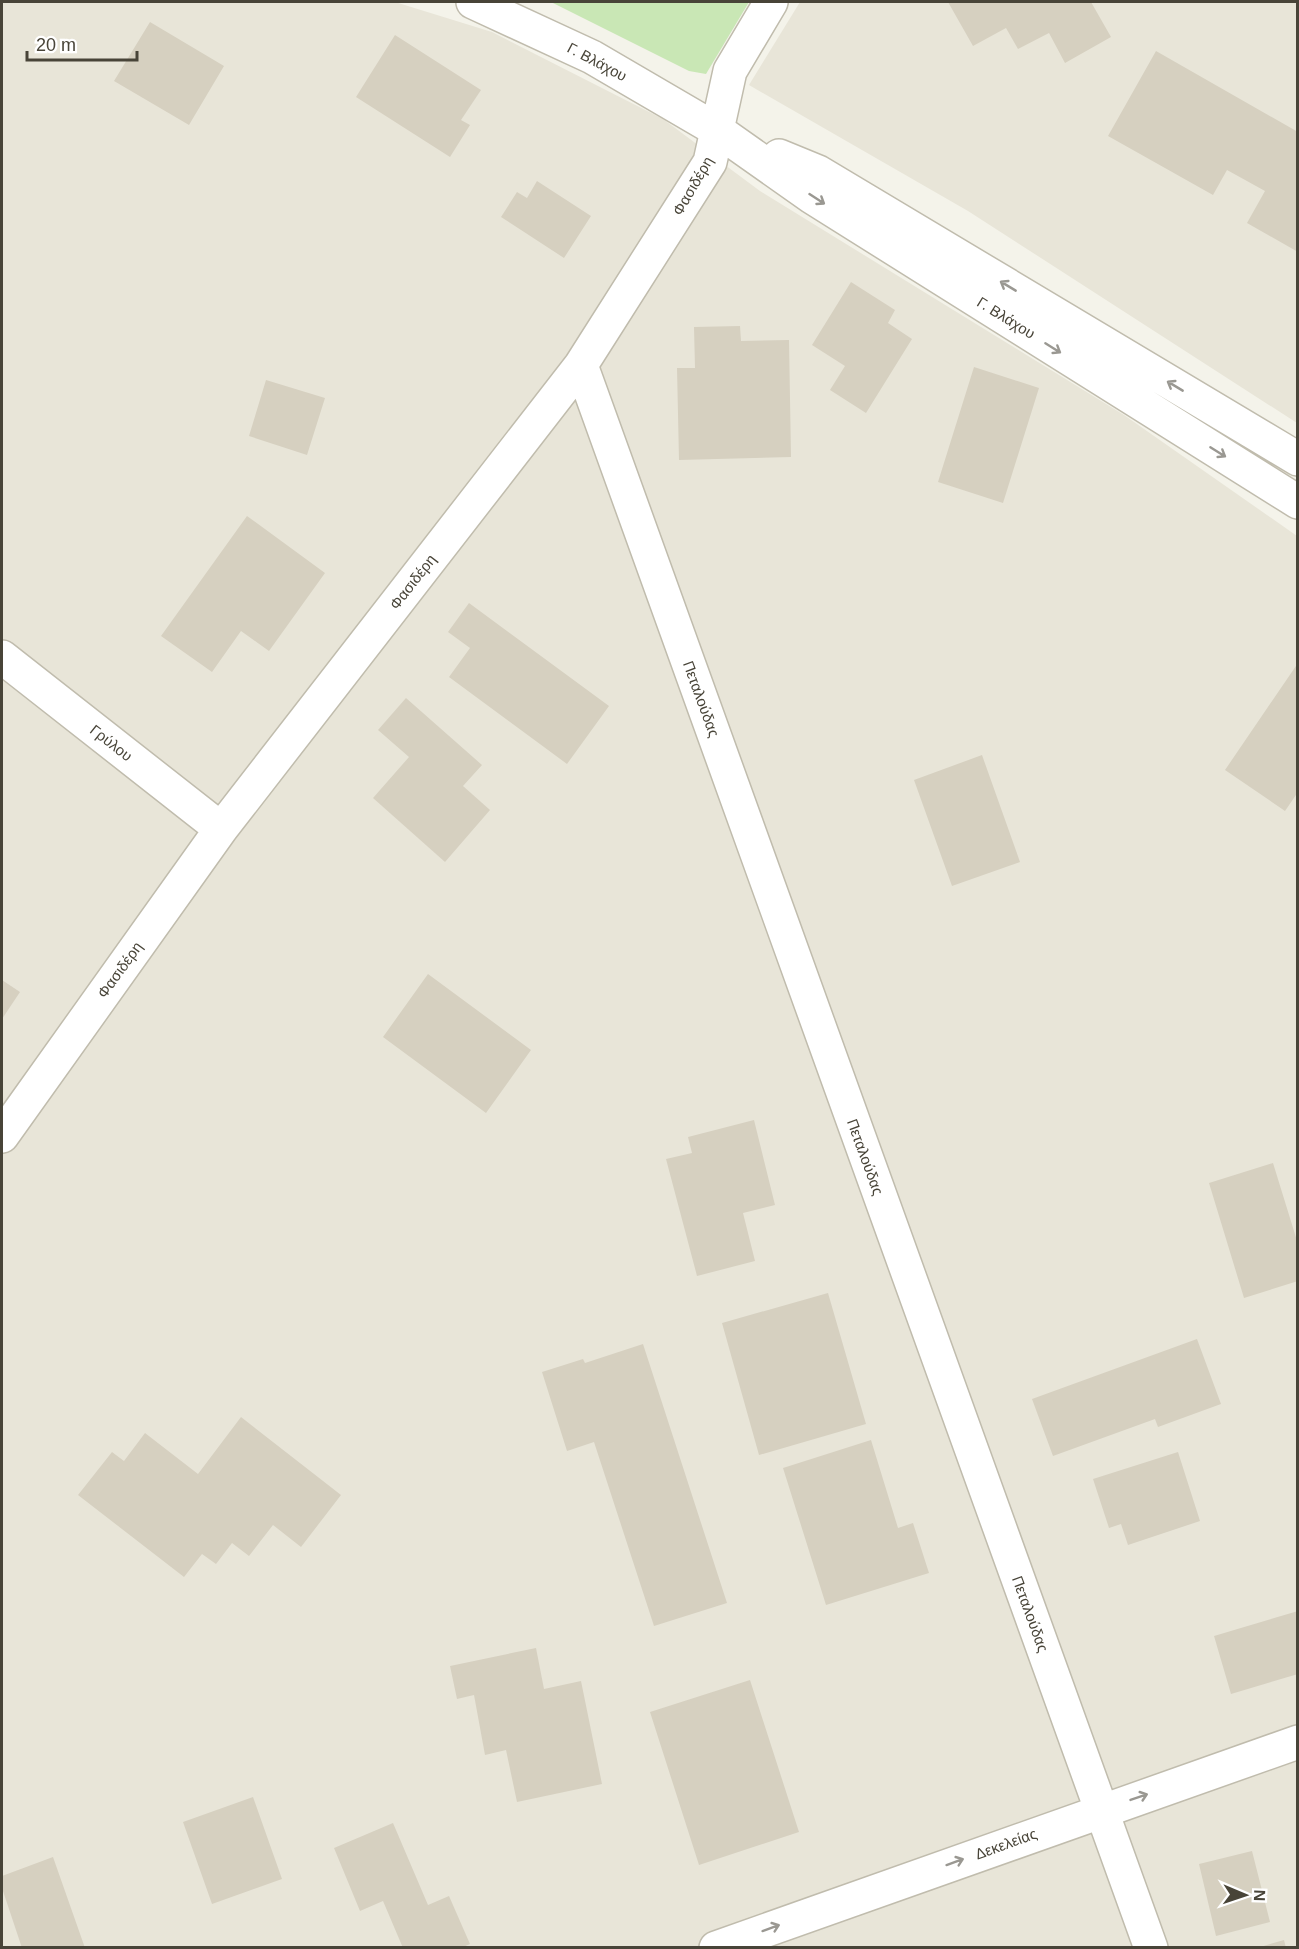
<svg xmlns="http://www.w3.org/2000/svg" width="1299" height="1949" font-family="Arial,sans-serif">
<rect width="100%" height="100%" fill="#f4f3ea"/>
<!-- residential -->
<path fill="#e8e5d8" d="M2,2H395L492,32L663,119L760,191L1124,415L1297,536V1947L2,1948Z
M800,2H1297V423L968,211L749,85Z"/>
<!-- green -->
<path fill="#c9e7b5" d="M551,2H749L706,74L689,71Z"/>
<!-- building -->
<path fill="#d6d0c0" d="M948,2H1091L1111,37L1065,63L1049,33L1018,49L1006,28L973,46Z
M150,22L224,66L189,125L114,81Z
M395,35L481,90L461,120L470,125L450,157L356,97Z
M1156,51L1298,132V252L1247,223L1265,191L1227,170L1213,195L1108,136Z
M537,181L591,216L564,258L501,217L517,192L527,198Z
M851,282L895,310L888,323L912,339L866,413L830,390L845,366L812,345Z
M740,326L741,341L789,340L791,457L679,460L677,368H695L694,327Z
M974,367L1039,388L1003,503L938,482Z
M266,380L325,398L307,455L249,436Z
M247,516L325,573L269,651L241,631L212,672L161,636Z
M469,603L609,706L567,764L449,677L470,648L448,632Z
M1298,663V792L1285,811L1225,770Z
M406,698L482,765L463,786L490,810L445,862L373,798L409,757L378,730Z
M982,755L1020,862L952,886L914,780Z
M428,974L531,1050L486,1113L383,1037Z
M2,980L20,992L2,1019Z
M754,1120L775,1205L743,1213L755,1261L697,1276L666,1159L692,1153L688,1137Z
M1273,1163L1298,1244V1281L1244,1298L1209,1183Z
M828,1293L866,1424L759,1455L722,1323Z
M1197,1339L1221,1404L1158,1427L1155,1419L1053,1456L1032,1399Z
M643,1344L727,1603L654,1626L594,1442L567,1451L542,1372L583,1359L585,1363Z
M241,1417L341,1495L301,1547L273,1525L249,1556L232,1543L216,1564L202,1554L184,1577L78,1495L112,1452L124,1461L145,1433L198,1474Z
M871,1440L898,1528L913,1523L929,1573L826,1605L783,1468Z
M1178,1452L1200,1521L1128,1545L1121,1524L1109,1528L1093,1479Z
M1298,1611V1674L1231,1694L1214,1636Z
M536,1648L544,1689L581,1681L602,1784L517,1802L506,1750L485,1755L474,1695L457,1699L450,1666Z
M750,1680L799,1832L699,1865L650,1712Z
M253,1797L282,1879L212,1904L183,1822Z
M393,1823L428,1905L449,1896L470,1944L461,1948H403L383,1901L360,1911L334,1848Z
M1252,1851L1270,1922L1216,1936L1199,1864Z
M53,1857L85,1948H22L2,1888V1876Z
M1284,1940L1286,1948H1260V1947Z"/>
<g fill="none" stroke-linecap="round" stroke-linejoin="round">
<defs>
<path id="minor" d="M473,2L592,57L717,130L812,197L1298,502
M779,156L818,172L1298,459
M581,365L1151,1948
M2,657L221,829
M2,1136L221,829L581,365L710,162L730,71L771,2
M716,1948L1298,1742"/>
</defs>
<!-- minor casing -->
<use href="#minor" stroke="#c0bcad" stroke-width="36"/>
<!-- minor -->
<use href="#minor" stroke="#fff" stroke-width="33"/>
</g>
<!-- one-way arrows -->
<defs><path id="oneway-shaft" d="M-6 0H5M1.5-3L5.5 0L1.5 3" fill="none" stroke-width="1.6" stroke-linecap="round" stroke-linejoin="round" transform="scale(1.5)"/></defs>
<g stroke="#9a9892">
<use href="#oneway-shaft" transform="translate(817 199) rotate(33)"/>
<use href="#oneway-shaft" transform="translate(1008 286) rotate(-149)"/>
<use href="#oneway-shaft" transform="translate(1053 348) rotate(32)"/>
<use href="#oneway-shaft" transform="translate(1175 386) rotate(-149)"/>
<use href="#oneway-shaft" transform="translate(1218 452) rotate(32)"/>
<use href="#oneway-shaft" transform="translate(1139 1797) rotate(-19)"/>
<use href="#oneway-shaft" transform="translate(955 1862) rotate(-20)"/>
<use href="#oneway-shaft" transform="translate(771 1928) rotate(-20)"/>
</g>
<g text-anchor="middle" stroke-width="5" stroke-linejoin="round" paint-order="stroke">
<!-- street labels -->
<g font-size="15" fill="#484438" stroke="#fff">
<text transform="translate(597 62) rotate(28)" y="5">Γ. Βλάχου</text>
<text transform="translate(693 186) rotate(-60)" y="5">Φασιδέρη</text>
<text transform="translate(1006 318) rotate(32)" y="5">Γ. Βλάχου</text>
<text transform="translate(413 582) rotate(-52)" y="5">Φασιδέρη</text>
<text transform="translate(701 699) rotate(70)" y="5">Πεταλούδας</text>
<text transform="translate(111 743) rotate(38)" y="5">Γρύλου</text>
<text transform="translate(120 970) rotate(-54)" y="5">Φασιδέρη</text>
<text transform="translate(865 1157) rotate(70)" y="5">Πεταλούδας</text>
<text transform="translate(1030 1614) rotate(70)" y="5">Πεταλούδας</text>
<text transform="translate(1006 1844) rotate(-20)" y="5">Δεκελείας</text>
</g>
</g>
<!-- border -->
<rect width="1299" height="1949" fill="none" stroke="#484438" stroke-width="6"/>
<!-- north arrow -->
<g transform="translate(1245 1895) rotate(92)" stroke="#ffffff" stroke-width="4.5" paint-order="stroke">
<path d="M0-4.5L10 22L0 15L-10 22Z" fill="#484438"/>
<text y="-9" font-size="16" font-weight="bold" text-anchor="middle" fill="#484438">N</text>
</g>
<!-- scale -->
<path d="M27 51v9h110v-9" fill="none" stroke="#484438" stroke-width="3"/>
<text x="36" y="51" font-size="18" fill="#484438" stroke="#ffffff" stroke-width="4.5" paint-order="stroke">20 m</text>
</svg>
